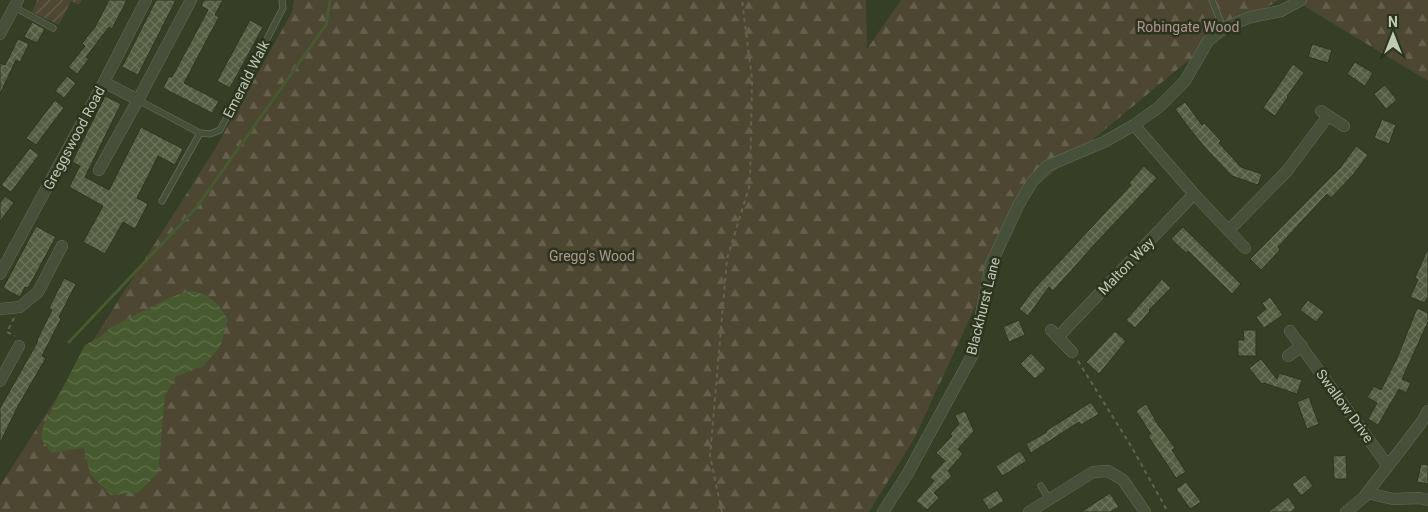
<svg xmlns="http://www.w3.org/2000/svg" width="1428" height="512" font-family="Roboto,sans-serif">
<defs>
<pattern id="forest-firs" width="22" height="20" patternUnits="userSpaceOnUse" patternTransform="scale(1.25)"><rect width="22" height="20" fill="#4d4631"/><path d="M5 1l3.5 6h-7zM16 11l3.5 6h-7z" fill="#655f4d"/></pattern>
<pattern id="garden-furrows" width="10" height="10" patternUnits="userSpaceOnUse" patternTransform="scale(1.25)"><rect width="10" height="10" fill="#4d4631"/><path d="M-1 1l2-2M0 10L10 0M9 11l2-2" fill="none" stroke="#655f4d"/></pattern>
<pattern id="water-waves" width="16" height="10" patternUnits="userSpaceOnUse" patternTransform="scale(1.25)"><rect width="16" height="10" fill="#47592e"/><path d="M0 5q4-4 8 0t8 0" fill="none" stroke="#60704a"/></pattern>
<pattern id="building-cross-hatch" width="8" height="8" patternUnits="userSpaceOnUse" patternTransform="scale(1.25)"><rect width="8" height="8" fill="#535e41"/><path d="M0 0l8 8M0 8l8-8" fill="none" stroke="#6a745a"/></pattern>
</defs>
<rect width="100%" height="100%" fill="#343f25"/>
<!-- forest -->
<path fill="url(#forest-firs)" d="M294,0H866L867,49L901,0H1278L1184,64L1028,193L914,439L869,512H0V486L215,149L292,12Z
M1294,0H1428V81Z"/>
<!-- garden -->
<path fill="url(#garden-furrows)" d="M37,0H82L79,5L71,1L59,25L32,12Z"/>
<!-- water -->
<path fill="url(#water-waves)" d="M190,291C213,295 215,301 228,319L220,347L203,366L176,377L165,395L158,473L138,493L111,495L90,474L84,448L51,453L41,438L44,424L85,345L100,337L111,327L171,297Z"/>
<g fill="none" stroke-linecap="round" stroke-linejoin="round">
<!-- stream -->
<path stroke="#47592e" stroke-width="3" d="M69,342L196,208L326,25L330,0"/>
</g>
<!-- building -->
<path fill="url(#building-cross-hatch)" stroke="#2c3620" d="M109,0H127L112,29L109,27L86,57L89,59L77,74L68,67L85,46L82,43L95,27Z
M156,0H176L138,75L122,67Z
M204,0H223L215,15L219,17L184,83L219,101L212,113L163,88L169,76L172,77L208,10L201,6Z
M250,20L263,27L230,88L217,81Z
M32,22L45,29L37,43L24,37Z
M18,39L29,44L20,62L16,60L0,94V63L5,65Z
M1312,44L1332,50L1328,63L1308,57Z
M1355,62L1373,73L1365,86L1347,74Z
M1293,64L1304,73L1287,96L1288,97L1275,116L1263,108Z
M67,76L76,83L64,98L55,91Z
M1385,85L1397,100L1386,109L1374,94Z
M105,96L121,104L85,177L109,190L141,127L183,149L175,165L158,156L137,198L148,204L135,229L123,222L105,254L83,242L103,206L69,187L80,166L72,162Z
M55,100L64,108L36,145L26,138Z
M1185,102L1202,125L1204,123L1221,141L1219,143L1241,167L1262,174L1258,185L1232,176L1208,151L1189,128L1175,109Z
M1382,119L1396,125L1389,144L1374,138Z
M1356,146L1368,155L1353,175L1331,198L1327,194L1278,247L1280,250L1261,270L1250,259L1340,168Z
M30,148L39,155L11,192L1,185Z
M1144,166L1157,178L1094,245L1053,291L1049,287L1028,316L1019,309L1033,290L1131,185L1129,183Z
M5,196L14,203L0,221V203Z
M36,226L56,237L28,288L25,287L20,297L3,288Z
M1183,227L1241,284L1232,294L1188,251L1186,253L1171,239Z
M1428,248V296L1425,303L1410,297L1418,280L1415,278Z
M64,278L76,284L59,317L61,319L42,356L46,358L18,406L0,443V408L38,341L37,340L52,310L49,308Z
M1162,279L1171,288L1149,310L1150,311L1135,328L1126,320Z
M1270,297L1283,315L1264,328L1256,317L1266,309L1262,303Z
M1308,300L1324,312L1316,322L1300,310Z
M1417,308L1428,313V322L1402,379L1411,383L1406,393L1399,389L1378,425L1368,419L1377,403L1367,397L1374,386L1381,390L1398,356Z
M1019,320L1025,335L1009,342L1003,327Z
M1243,330H1256V356H1238V340H1244Z
M1115,331L1126,341L1099,374L1086,362Z
M1031,353L1046,369L1035,379L1020,364Z
M1261,359L1277,379L1279,373L1302,380L1297,394L1264,383L1262,384L1249,368Z
M1309,397L1319,424L1307,429L1297,402Z
M1091,402L1099,414L1081,425L1079,422L1031,453L1026,444L1047,432L1046,431Z
M1146,404L1155,419H1154L1175,448L1172,450L1186,472L1176,478L1148,436L1151,434L1136,411Z
M965,411L974,431L958,449L963,454L948,471L952,476L934,493L939,498L927,510L916,501L934,481L930,477L945,461L936,453L952,436L950,434L959,424L955,415Z
M1020,451L1027,461L1002,476L996,466Z
M1346,455L1347,479H1334L1333,456Z
M1421,464L1428,465V484L1417,482Z
M1305,475L1313,486L1301,496L1292,484Z
M1186,482L1201,502L1190,509L1176,489Z
M997,490L1004,501L989,510L982,499Z
M1110,493L1119,507L1110,512H1081Z
M1288,497L1296,508L1291,512H1268Z"/>
<g fill="none" stroke-linecap="round" stroke-linejoin="round">
<defs>
<path id="service" d="M1212,0L1223,28
M14,7L53,28
M138,100L200,133L210,134L220,130L283,8L282,0
M162,201L200,133
M1041,486L1049,499"/>
<path id="minor" d="M0,34L18,0
M104,82L138,100
M1321,111L1344,126
M1134,125L1194,194L1245,248
M99,170L138,100L191,0
M1229,230L1287,171L1328,116
M0,274L104,82L146,0
M0,309L20,307L38,292L62,246
M1051,330L1072,352
M1290,331L1388,466
M1058,337L1194,194
M1288,356L1302,346
M0,381L19,346
M1367,493L1393,499L1419,498L1428,500
M883,512L908,473L973,354L991,264L1018,206L1032,182L1047,166L1104,142L1134,125L1159,107L1185,81L1208,41L1223,28L1251,17L1281,11L1301,0
M1029,512L1093,472L1108,471L1123,480L1145,512
M1346,512L1364,497L1421,423L1428,411"/>
</defs>
<!-- service casing -->
<use href="#service" stroke="#636d57" stroke-width="7"/>
<!-- minor casing -->
<use href="#minor" stroke="#636d57" stroke-width="12"/>
<!-- path -->
<path stroke="#64644e" stroke-width="2" stroke-dasharray="4 4" stroke-linecap="butt" d="M14,318L7,332L15,336
M1078,361L1131,446L1168,512
M722,512L710,456L727,259L750,184L752,79L742,0"/>
<!-- service -->
<use href="#service" stroke="#454f39" stroke-width="5.5"/>
<!-- minor -->
<use href="#minor" stroke="#454f39" stroke-width="11"/>
</g>
<g text-anchor="middle" stroke-width="5" stroke-linejoin="round" paint-order="stroke">
<!-- park labels -->
<g font-size="14" fill="#b49491" stroke="#2a341e">
<text x="1188" y="32">Robingate Wood</text>
<text x="592" y="261">Gregg's Wood</text>
</g>
<!-- street labels -->
<g font-size="14" fill="#c0cab5" stroke="#2a341e">
<text transform="translate(246 79) rotate(-63)" y="5">Emerald Walk</text>
<text transform="translate(74 138) rotate(-62)" y="5">Greggswood Road</text>
<text transform="translate(1126 266) rotate(-46)" y="5">Malton Way</text>
<text transform="translate(983 306) rotate(-76)" y="5">Blackhurst Lane</text>
<text transform="translate(1345 406) rotate(54)" y="5">Swallow Drive</text>
</g>
</g>
<!-- north arrow -->
<g transform="translate(1393 35)" stroke="#2a341e" stroke-width="4" paint-order="stroke">
<path d="M0-4L9 19L0 12L-9 19Z" fill="#c0cab5"/>
<text y="-8" font-size="14" font-weight="bold" text-anchor="middle" fill="#c0cab5">N</text>
</g>
</svg>
